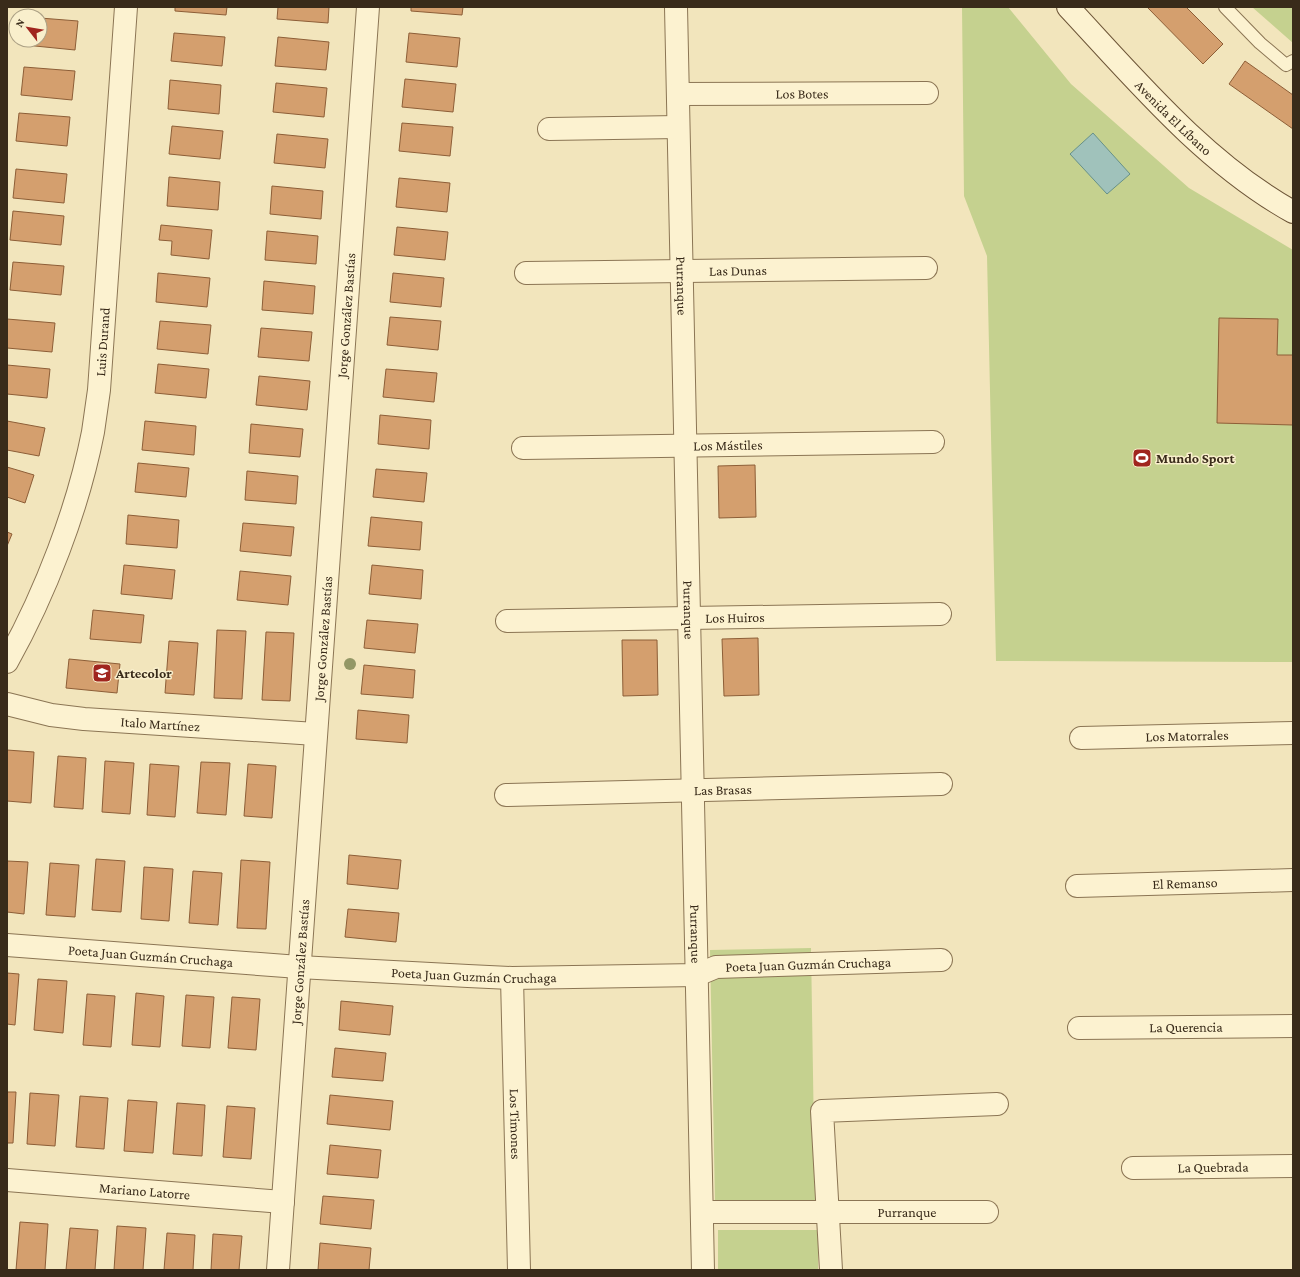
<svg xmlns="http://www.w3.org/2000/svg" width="1300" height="1277" font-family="'Crimson Pro',serif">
<rect width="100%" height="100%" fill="#f2e5bc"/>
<!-- green -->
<path fill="#c5d18f" d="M962,7H1008L1071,84L1189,188L1293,250V662L996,661L987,256L964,196Z
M1252,7H1293V43Z
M811,948L815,1200L715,1202L710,950Z
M718,1230H818V1270H718Z"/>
<!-- water -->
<path fill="#a0c2bb" stroke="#679189" d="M1093,133L1130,174L1107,194L1070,154Z"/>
<!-- building -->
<path fill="#d49f6e" stroke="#8d5e37" d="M175,7H227L226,15L175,11Z
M278,7H329L328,23L277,19Z
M411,7H463L462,15L411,11Z
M1147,7H1186L1223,44L1203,64Z
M40,18L78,21L75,50L25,45V40H40Z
M174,33L225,37L222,66L171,61Z
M409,33L460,38L457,67L406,62Z
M278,37L329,42L326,70L275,66Z
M1245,61L1293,95V129L1229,84Z
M24,67L75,71L72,100L21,95Z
M405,79L456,84L453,112L402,107Z
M170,80L221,85L219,114L168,109Z
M276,83L327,88L324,117L273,112Z
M19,113L70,117L67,146L16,141Z
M402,123L453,127L450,156L399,151Z
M172,126L223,131L220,159L169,154Z
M277,134L328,139L325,168L274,163Z
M16,169L67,174L64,203L13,198Z
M169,177L220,182L218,210L167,206Z
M399,178L450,183L447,212L396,207Z
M272,186L323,191L321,219L270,214Z
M13,211L64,216L61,245L10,240Z
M161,225L212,230L209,259L171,255L172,241L159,240Z
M397,227L448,232L445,260L394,255Z
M267,231L318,236L316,264L265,260Z
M13,262L64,266L61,295L10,290Z
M158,273L210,278L207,307L156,302Z
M393,273L444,278L441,307L390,302Z
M264,281L315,286L313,314L262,310Z
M390,317L441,321L438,350L387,345Z
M1219,318L1278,319L1277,355H1293V425L1217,423Z
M7,319L55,323L52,352L7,348Z
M160,321L211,325L208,354L157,349Z
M261,328L312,332L309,361L258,357Z
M158,364L209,369L206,398L155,393Z
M7,365L50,369L47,398L7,394Z
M386,369L437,373L434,402L383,397Z
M259,376L310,381L307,410L256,405Z
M380,415L431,420L429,449L378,444Z
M7,421L45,428L39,456L7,450Z
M145,421L196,426L194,455L142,450Z
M251,424L303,429L300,457L249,453Z
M138,463L189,468L186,497L135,492Z
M755,465L756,517L719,518L718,466Z
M7,467L34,475L25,503L7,497Z
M376,469L427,473L424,502L373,497Z
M247,471L298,476L296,504L245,500Z
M128,515L179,520L177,548L126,544Z
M371,517L422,522L420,550L368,546Z
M243,523L294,527L291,556L240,551Z
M7,532L12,534L7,546Z
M124,565L175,570L172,599L121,594Z
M372,565L423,570L421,599L369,594Z
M240,571L291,576L288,605L237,600Z
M93,610L144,615L141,643L90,639Z
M367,620L418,624L415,653L364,648Z
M217,630L246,631L242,699L214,698Z
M266,632L294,633L290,701L262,700Z
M758,638L759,695L724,696L722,639Z
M622,640H657L658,695L623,696Z
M169,641L198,643L194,695L165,693Z
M69,659L120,664L117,693L66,688Z
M364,665L415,670L413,698L361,694Z
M358,710L409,715L407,743L356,739Z
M7,750L34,752L31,803L7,801Z
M58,756L86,758L83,809L54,807Z
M105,761L134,763L130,814L102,812Z
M201,762L230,763L226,815L197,813Z
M150,764L179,766L175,817L147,815Z
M248,764L276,766L272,818L244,816Z
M349,855L401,860L398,889L347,884Z
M96,859L125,861L121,912L92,910Z
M241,860L270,862L266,929L237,928Z
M7,861L28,862L24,914L7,912Z
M50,863L79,865L75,917L46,915Z
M144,867L173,869L169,921L141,919Z
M193,871L222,873L218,925L189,923Z
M348,909L399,913L396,942L345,937Z
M7,973L19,974L15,1025L7,1024Z
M38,979L67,981L63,1033L34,1030Z
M136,993L164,996L160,1047L132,1045Z
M87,994L115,996L111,1047L83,1045Z
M186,995L214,997L210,1048L182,1046Z
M232,997L260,999L256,1050L228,1048Z
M341,1001L393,1006L390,1035L339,1030Z
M335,1048L386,1053L383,1081L332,1077Z
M7,1092H16L13,1143H7Z
M30,1093L59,1095L55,1146L27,1144Z
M330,1095L393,1101L390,1130L327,1124Z
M80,1096L108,1098L104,1149L76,1147Z
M128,1100L157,1102L153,1153L124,1151Z
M177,1103L205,1105L202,1156L173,1154Z
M227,1106L255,1108L251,1159L223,1157Z
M330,1145L381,1150L378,1178L327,1174Z
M323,1196L374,1200L371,1229L320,1224Z
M20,1222L48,1224L45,1270H16Z
M117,1226L146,1228L143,1270H114Z
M70,1228L98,1230L95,1270H66Z
M167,1233L195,1235L193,1270H164Z
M213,1234L242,1236L239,1270H211Z
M320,1243L371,1248L369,1270H318Z"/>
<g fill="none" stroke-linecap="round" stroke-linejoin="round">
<defs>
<path id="lane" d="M1225,7L1260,43L1286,65L1293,61"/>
<g id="street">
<path id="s1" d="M676,7L703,1270"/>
<path id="s2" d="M678,94L927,93"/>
<path d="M549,129L678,127"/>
<path id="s3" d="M526,273L926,268"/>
<path id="s4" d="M523,448L933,442"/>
<path id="s5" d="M507,621L940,614"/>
<path id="s6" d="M7,662C45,594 78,509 93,432C95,418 97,404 99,390L126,7"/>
<path id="s7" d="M7,704L51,715L84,719L316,734"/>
<path id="s8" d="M1081,738L1293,733"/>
<path id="s9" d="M506,795L941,784"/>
<path id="s10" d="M1077,886L1293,880"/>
<path id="s11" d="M7,945L299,967L468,976L512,978L697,975L716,967L941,960"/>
<path id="s12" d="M512,978L519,1270"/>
<path id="s13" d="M1079,1028L1293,1026"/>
<path id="s14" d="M1133,1168L1293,1166"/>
<path id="s15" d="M7,1180L283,1202"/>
<path id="s16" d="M702,1212H987"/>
<path id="s17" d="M278,1270L368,7"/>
<path d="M831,1270L822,1111L997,1104"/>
</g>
<g id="secondary">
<path id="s18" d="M1068,7C1136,80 1205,163 1293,212"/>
</g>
</defs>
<!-- lane casing -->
<use href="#lane" stroke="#8b7554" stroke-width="14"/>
<!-- street casing -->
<use href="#street" stroke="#8b7554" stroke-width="24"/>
<!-- secondary casing -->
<use href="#secondary" stroke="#6d5537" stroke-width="24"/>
<!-- lane -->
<use href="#lane" stroke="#fcf2d0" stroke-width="12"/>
<!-- street -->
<use href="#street" stroke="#fcf2d0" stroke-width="22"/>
<!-- secondary -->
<use href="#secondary" stroke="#fcf2d0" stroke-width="22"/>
</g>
<!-- trees -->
<circle fill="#939766" cx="350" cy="664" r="6"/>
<!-- icons -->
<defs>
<symbol id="stadium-square" viewBox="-11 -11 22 22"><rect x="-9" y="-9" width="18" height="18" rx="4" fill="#a0251e" stroke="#f9efcc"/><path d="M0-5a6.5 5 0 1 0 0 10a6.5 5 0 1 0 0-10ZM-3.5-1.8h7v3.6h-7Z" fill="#fff"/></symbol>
<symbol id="school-square" viewBox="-11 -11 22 22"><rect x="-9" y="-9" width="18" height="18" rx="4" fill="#a0251e" stroke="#f9efcc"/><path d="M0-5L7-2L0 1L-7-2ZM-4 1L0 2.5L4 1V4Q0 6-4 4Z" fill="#fff"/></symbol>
</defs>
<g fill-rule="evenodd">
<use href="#stadium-square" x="1131" y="447" width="22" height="22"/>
<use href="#school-square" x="91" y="662" width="22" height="22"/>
</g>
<g text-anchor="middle" stroke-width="3" stroke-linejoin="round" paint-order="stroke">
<!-- street labels -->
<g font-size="14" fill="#392b1a" stroke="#f9efcc">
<text dy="5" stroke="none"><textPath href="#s2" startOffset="124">Los Botes</textPath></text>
<text dy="5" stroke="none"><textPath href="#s18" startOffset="153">Avenida El Líbano</textPath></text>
<text dy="5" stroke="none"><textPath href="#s3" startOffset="212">Las Dunas</textPath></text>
<text dy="5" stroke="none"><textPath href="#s1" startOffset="279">Purranque</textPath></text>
<text dy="5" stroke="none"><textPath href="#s17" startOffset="957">Jorge González Bastías</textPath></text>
<text dy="5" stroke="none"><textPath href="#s6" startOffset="337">Luis Durand</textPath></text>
<text dy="5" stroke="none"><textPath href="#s4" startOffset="205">Los Mástiles</textPath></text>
<text dy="5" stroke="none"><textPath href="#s1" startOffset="603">Purranque</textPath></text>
<text dy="5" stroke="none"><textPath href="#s5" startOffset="228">Los Huiros</textPath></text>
<text dy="5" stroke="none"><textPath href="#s17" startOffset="633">Jorge González Bastías</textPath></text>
<text dy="5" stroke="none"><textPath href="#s7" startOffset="155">Italo Martínez</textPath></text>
<text dy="5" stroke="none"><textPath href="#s8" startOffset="106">Los Matorrales</textPath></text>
<text dy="5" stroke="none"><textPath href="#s9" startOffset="217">Las Brasas</textPath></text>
<text dy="5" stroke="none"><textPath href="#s10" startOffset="108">El Remanso</textPath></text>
<text dy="5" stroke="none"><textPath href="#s1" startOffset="927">Purranque</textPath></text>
<text dy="5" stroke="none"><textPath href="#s11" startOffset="144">Poeta Juan Guzmán Cruchaga</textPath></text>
<text dy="5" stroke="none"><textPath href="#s17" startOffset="309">Jorge González Bastías</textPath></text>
<text dy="5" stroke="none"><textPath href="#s11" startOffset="804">Poeta Juan Guzmán Cruchaga</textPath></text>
<text dy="5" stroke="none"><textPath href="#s11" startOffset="468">Poeta Juan Guzmán Cruchaga</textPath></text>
<text dy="5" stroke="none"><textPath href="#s13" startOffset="107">La Querencia</textPath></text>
<text dy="5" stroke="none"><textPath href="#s12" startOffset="146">Los Timones</textPath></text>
<text dy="5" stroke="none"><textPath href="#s14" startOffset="80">La Quebrada</textPath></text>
<text dy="5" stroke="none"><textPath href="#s15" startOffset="138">Mariano Latorre</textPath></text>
<text dy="5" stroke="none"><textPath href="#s16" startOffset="205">Purranque</textPath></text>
</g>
<!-- poi labels -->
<g font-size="14" font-weight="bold" fill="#392b1a" stroke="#f9efcc" text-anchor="start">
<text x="1156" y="463">Mundo Sport</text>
<text x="116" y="678">Artecolor</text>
</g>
</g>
<!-- border -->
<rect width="1300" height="1277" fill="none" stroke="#392b1a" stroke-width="16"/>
<!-- north arrow -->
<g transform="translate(28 28) rotate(301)"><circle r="19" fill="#f9efcc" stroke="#aca185"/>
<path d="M0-3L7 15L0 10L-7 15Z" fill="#a0251e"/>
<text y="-6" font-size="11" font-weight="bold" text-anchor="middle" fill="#392b1a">N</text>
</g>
</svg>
